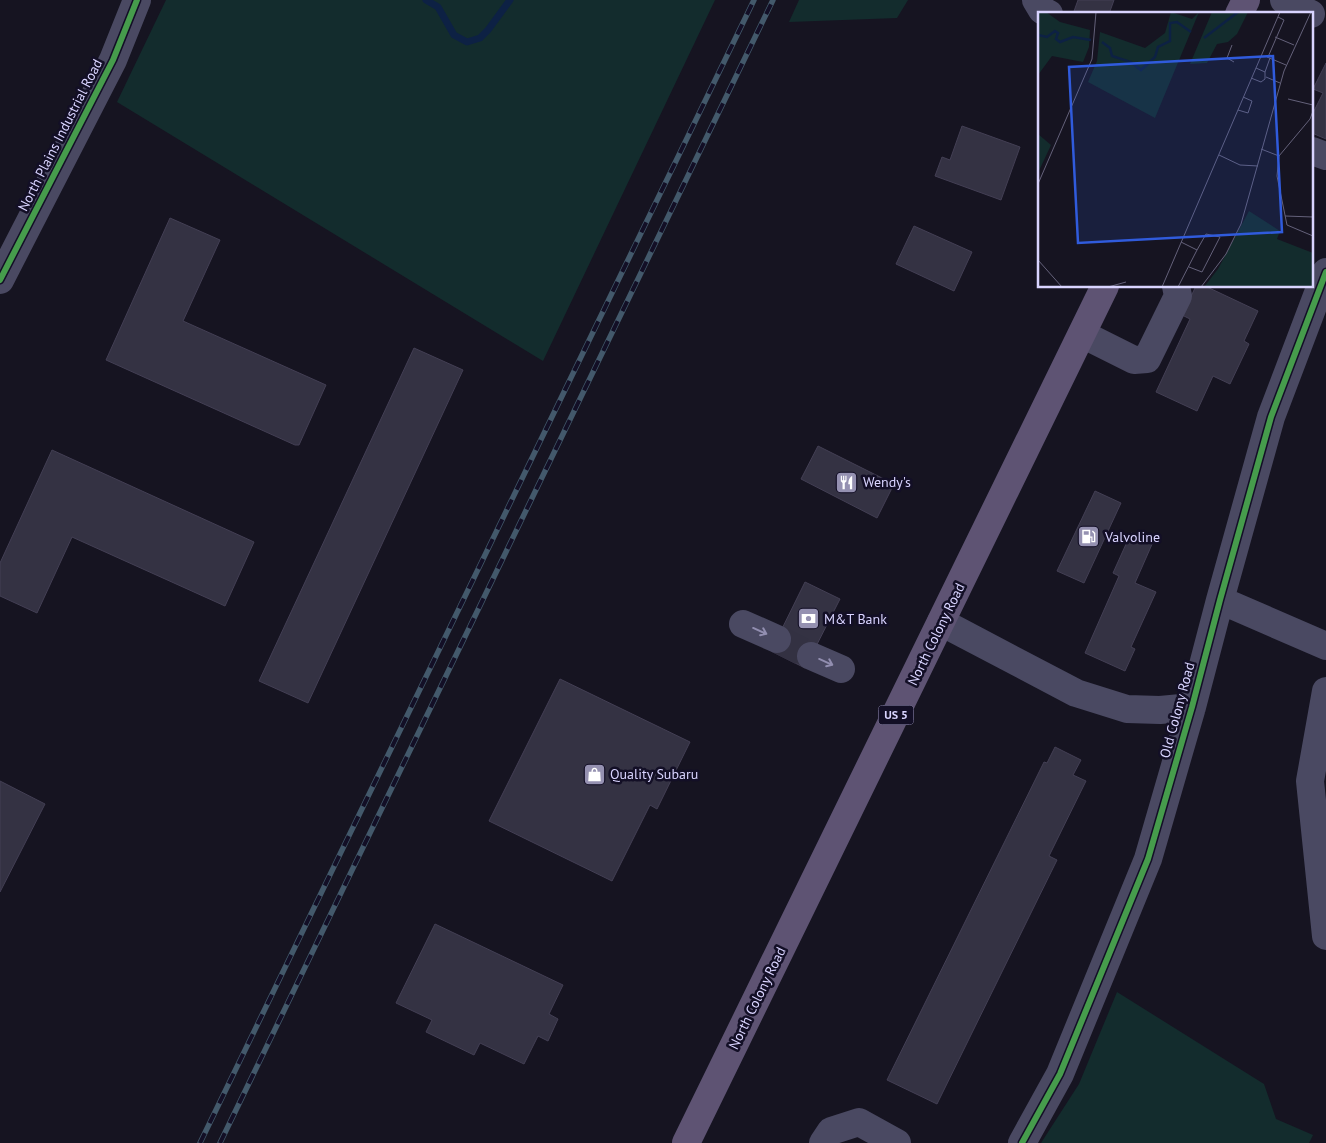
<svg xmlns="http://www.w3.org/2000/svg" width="1326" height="1143" font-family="'PT Sans',sans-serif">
<rect width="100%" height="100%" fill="#161421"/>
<!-- green -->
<path fill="#132c2d" d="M166,0H715L543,361L117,102Z
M799,0H908L897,18L789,22Z
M1117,992L1264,1084L1276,1119L1313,1135L1309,1143H1041L1079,1084Z"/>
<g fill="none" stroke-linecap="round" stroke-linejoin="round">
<!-- stream -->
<path stroke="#0d2144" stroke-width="7" d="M426,0L438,7L454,35L467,42L480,38L488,30L510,0"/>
</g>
<!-- building -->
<path fill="#343243" stroke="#433f54" d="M1078,0H1114L1109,14H1101L1094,11L1093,14H1073Z
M1326,63V139L1312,133V115L1323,93L1313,89Z
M962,126L1020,147L1001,200L935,176L942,157L950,160Z
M170,218L220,240L183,321L326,385L299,445H295L106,360Z
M914,226L972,252L954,291L896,264Z
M1196,286H1205L1258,311L1244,341L1249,344L1230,384L1213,376L1197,411L1156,392L1190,319L1182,315Z
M414,348L463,370L308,703L259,681Z
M818,446L894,484L877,518L801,479Z
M52,450L254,542L225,606L72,537L37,613L0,596V563Z
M1095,491L1121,503L1084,583L1057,571Z
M1131,533L1153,542L1135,583L1156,592L1131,647L1135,649L1125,671L1085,653L1119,576L1113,573Z
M805,582L840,599L805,668L771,651Z
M560,679L690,742L657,809L650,805L612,881L489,821Z
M1055,747L1081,760L1073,775L1086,781L1049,856L1057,860L937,1104L887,1080L1044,762L1047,763Z
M0,781L45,804L0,892Z
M435,924L563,985L549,1014L558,1019L548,1041L538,1036L524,1064L480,1043L474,1055L426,1032L432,1020L396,1003Z"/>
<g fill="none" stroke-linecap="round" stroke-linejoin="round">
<!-- minor-tunnel -->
<path stroke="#333142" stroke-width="28" stroke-dasharray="28 14" stroke-linecap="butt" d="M777,639L811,656"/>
<!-- minor -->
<path stroke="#4a4962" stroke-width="28" d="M1036,0L1042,10L1049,14
M1284,0L1311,14
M1312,151L1326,156
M0,280L113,60L137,0
M1082,334L1134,360L1147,359L1178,296L1176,286
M1220,600L1326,646
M941,622L1076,693L1127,709L1160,710L1192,707
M743,624L777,639
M811,656L841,669
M1326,691L1310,781L1326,936
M823,1143L831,1131L859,1122L897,1143
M1022,1143L1060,1074L1148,859L1192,707L1220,600L1271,417L1326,272"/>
<!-- major -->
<path stroke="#5e5373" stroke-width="28" d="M1239,14L1246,0
M686,1143L1105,286"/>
<defs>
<path id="rail" d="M200,1143L754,0
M220,1143L773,0"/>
</defs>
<!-- rail casing -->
<use href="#rail" stroke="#43596b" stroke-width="5.5"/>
<!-- rail -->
<use href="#rail" stroke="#130f26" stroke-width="4" stroke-dasharray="11" stroke-linecap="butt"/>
<defs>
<path id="cycleway" d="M0,280L113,60L137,0
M1022,1143L1060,1074L1148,859L1192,707L1220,600L1271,417L1326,272"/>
</defs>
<!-- cycleway casing -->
<use href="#cycleway" stroke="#130f26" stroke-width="9"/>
<!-- cycleway -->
<use href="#cycleway" stroke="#469c4c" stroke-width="6"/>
</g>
<!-- one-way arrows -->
<defs><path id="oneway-shaft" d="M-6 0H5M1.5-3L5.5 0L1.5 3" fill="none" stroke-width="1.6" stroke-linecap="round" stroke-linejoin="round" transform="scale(1.25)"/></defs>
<g stroke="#928eb0">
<use href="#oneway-shaft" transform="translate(760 631) rotate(24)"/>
<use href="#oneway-shaft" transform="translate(826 662) rotate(24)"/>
</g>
<!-- icons -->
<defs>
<symbol id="restaurant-square" viewBox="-11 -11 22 22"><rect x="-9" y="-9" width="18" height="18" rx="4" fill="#9591b1" stroke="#130f26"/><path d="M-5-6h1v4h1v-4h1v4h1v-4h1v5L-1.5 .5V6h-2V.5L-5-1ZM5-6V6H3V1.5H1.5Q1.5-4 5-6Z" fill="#fff"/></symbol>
<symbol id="fuel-square" viewBox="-11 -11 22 22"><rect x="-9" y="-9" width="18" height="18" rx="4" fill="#9591b1" stroke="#130f26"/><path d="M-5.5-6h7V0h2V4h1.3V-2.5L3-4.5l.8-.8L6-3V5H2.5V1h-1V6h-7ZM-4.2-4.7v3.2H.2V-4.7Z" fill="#fff"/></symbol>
<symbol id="bank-square" viewBox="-11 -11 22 22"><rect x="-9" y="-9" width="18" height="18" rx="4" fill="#9591b1" stroke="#130f26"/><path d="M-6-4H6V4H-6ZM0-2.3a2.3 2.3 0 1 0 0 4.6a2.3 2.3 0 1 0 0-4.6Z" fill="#fff"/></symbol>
<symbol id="shop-square" viewBox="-11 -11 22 22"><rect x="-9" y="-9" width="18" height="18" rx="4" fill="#9591b1" stroke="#130f26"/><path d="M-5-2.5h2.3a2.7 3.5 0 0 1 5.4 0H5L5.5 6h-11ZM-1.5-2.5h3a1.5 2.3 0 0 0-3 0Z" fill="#fff"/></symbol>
</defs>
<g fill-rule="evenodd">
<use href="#restaurant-square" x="834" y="470" width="25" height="25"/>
<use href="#fuel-square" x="1076" y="524" width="25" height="25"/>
<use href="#bank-square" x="796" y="606" width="25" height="25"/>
<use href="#shop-square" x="582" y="762" width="25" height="25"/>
</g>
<g text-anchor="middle" stroke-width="5" stroke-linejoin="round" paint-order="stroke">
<!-- shield labels -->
<rect fill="#130f26" stroke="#9e99be" stroke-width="1" x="878.5" y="705.5" width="35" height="19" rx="4"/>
<g font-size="12" font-weight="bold" fill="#d9d4ff">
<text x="896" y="719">US 5</text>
</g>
<!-- street labels -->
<g font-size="14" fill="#d9d4ff" stroke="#130f26">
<text transform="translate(60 135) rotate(-63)" y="5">North Plains Industrial Road</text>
<text transform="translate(936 634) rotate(-64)" y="5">North Colony Road</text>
<text transform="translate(1177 710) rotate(-75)" y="5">Old Colony Road</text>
<text transform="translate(757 998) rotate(-64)" y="5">North Colony Road</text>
</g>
<!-- poi labels -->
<g font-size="14" fill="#d9d4ff" stroke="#130f26" text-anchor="start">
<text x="863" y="487">Wendy's</text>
<text x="1105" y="542">Valvoline</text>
<text x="824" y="624">M&amp;T Bank</text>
<text x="610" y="779">Quality Subaru</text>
</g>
</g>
<!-- overview -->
<g transform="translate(1038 12)">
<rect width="275" height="275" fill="#161421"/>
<path d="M0,0H8L22,10L52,18L51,35L45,50L14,44L0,63ZM133,0L154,7L161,0L117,106L50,70L59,49L62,20L107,36L127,21ZM174,0H210L199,22L190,30L179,32L169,51L152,52ZM0,122L13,133L0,161ZM211,199L242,219L239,227L275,241V275H166L180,257Z" fill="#132c2d"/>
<path fill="none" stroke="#0d2144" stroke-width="2.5" d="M0,23L9,25L17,19L20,21L18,27L22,30L35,25L53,28M166,26L200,0M64,30L72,36L74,44L93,50L103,58L117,45L120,35L132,29V11L139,10L153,20"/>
<path fill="none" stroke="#64617a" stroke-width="1" d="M237,25L256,33M194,33L189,46L196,50M229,45L248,53M230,45L246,8L240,5M218,56L227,60L232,46M228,65L242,71M213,66L223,70L227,67V60M250,87L275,93M200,98L210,101L214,89L205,85M223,137L241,144L272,107L275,99M181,143L202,153L220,154M241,144L239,164L249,213L275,224M0,172L54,47L58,0M247,204L275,205M0,248L24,275M151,255L164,260L182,225L168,222L159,238M70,275L88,270M124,275L242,0M140,275L159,238L143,230M163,275L188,242L203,212L246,59L273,0"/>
<path fill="#305bdc" fill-opacity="0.15" stroke="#305bdc" stroke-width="2.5" d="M235,44L244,220L40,231L31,55Z"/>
<rect width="275" height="275" fill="none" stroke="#d9d4ff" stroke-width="2.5"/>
</g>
</svg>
